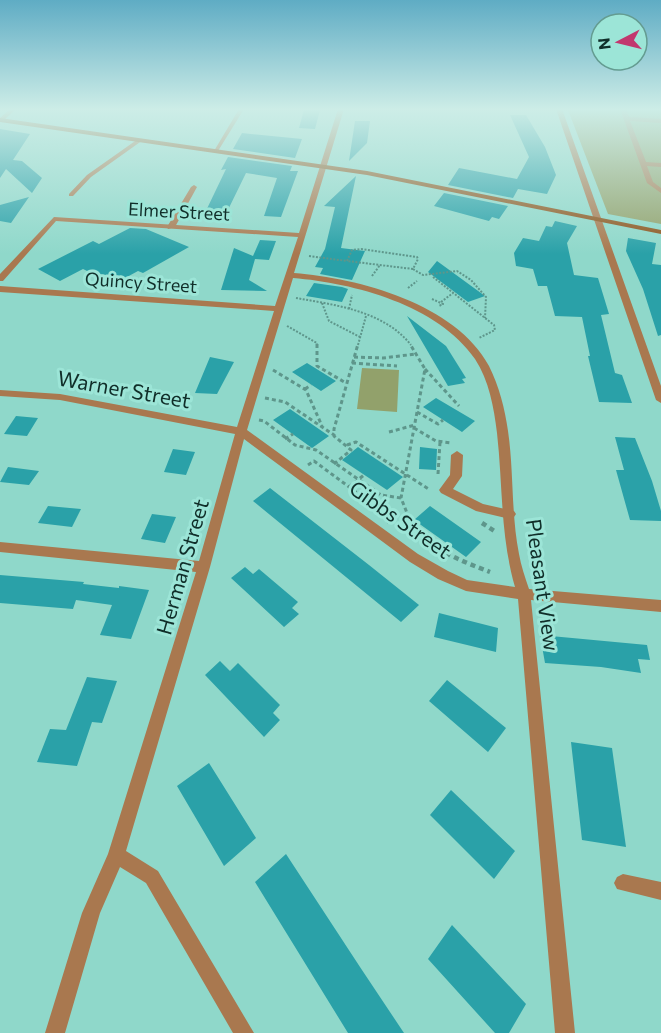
<svg xmlns="http://www.w3.org/2000/svg" width="661" height="1033" font-family="Commissioner,sans-serif">
<rect width="100%" height="100%" fill="#8fd8ca"/>
<!-- green -->
<path fill="#92a16b" d="M661,109V224L608,214L568,110Z
M362,368L399,370L397,412L357,409Z"/>
<!-- building -->
<path fill="#2aa1a8" d="M304,110H320L315,129L299,128Z
M510,115H526L545,147L556,175L547,194L518,189L513,198L448,185L459,168L517,179L529,157Z
M355,121H370L367,143L349,161Z
M0,129L30,134L13,160L22,161L42,178L32,193L6,169L0,178Z
M242,133L251,134L302,139L295,158L233,149Z
M228,157L292,166L290,171H298L281,217L264,216L277,178L246,173L224,218L203,217L226,169L221,170Z
M356,176L341,248L365,251L352,280L320,274L323,268L315,267L325,249L335,207L324,206Z
M444,193L508,206L499,219L492,217L489,221L434,206Z
M29,197L11,223L0,221V205Z
M555,221L577,226L567,243L574,275L598,278L609,314L601,315L615,373L622,375L632,403L599,402L588,356H590L582,317L555,316L547,286H538L533,269L516,266L514,253L523,238L539,241L546,226L552,227Z
M130,228L146,229L189,247L143,273L138,271L114,284L83,269L60,281L38,269L93,241L99,244Z
M628,238L656,243L652,264L661,265V335L658,336L643,289L626,251Z
M260,240L276,241L269,260L255,259L249,280L267,291L221,290L234,248L253,256Z
M437,261L485,296L468,302L428,272Z
M314,283L342,287L348,289L342,302L306,296Z
M407,316L446,346L466,378L462,379L465,383L448,386Z
M210,357L234,362L217,394L195,393Z
M307,363L336,381L321,391L292,372Z
M436,398L475,421L462,432L423,407Z
M290,409L329,436L312,448L273,420Z
M16,416L38,418L27,436L4,434Z
M615,437L635,438L652,481L661,511V521L630,520L616,470H624Z
M358,447L403,477L387,490L342,460Z
M420,447L437,449L436,470L419,469Z
M173,449L195,452L186,475L164,472Z
M8,467L39,471L29,485L0,482Z
M270,488L369,565L419,605L401,622L253,501Z
M48,506L81,509L72,527L38,523Z
M430,506L481,542L466,557L414,520Z
M152,514L176,517L165,543L141,539Z
M245,567L253,574L259,569L298,602L292,608L299,614L284,627L231,578Z
M0,575L84,582L83,584L119,588V586L149,590L131,639L100,635L112,605L76,600L73,609L0,603Z
M439,613L498,628L496,652L434,637Z
M540,635L647,645L650,660L638,659L641,673L601,667L545,663Z
M220,661L230,671L238,663L280,705L273,713L280,720L264,737L205,675Z
M87,677L117,681L102,723L92,722L77,766L37,762L50,729L66,730Z
M447,680L506,728L488,752L429,701Z
M571,742L612,748L626,847L582,840Z
M209,763L256,838L224,866L177,786Z
M451,790L515,851L494,879L430,815Z
M286,854L360,967L404,1033H348L255,882Z
M452,925L526,1004L509,1033H495L428,959Z"/>
<g fill="none" stroke-linecap="round" stroke-linejoin="round">
<!-- path-far2 -->
<path stroke="#5e968b" stroke-width="2" stroke-dasharray="2 1.5" stroke-linecap="butt" d="M361,249L417,257L418,259L413,269L347,261L352,250Z
M309,256L347,261
M413,269L423,275L457,271L471,280L486,297L485,318
M372,276L380,265
M433,277L494,325L495,330L479,338
M408,288L417,281
M296,298C336,305 384,311 411,345
M432,299L443,304L439,306
M441,302L453,293
M322,303L329,321L360,337
M349,309L352,295
M287,326L317,343V345
M358,345L366,316"/>
<!-- path-far1 -->
<path stroke="#5e968b" stroke-width="3" stroke-dasharray="4 3" stroke-linecap="butt" d="M317,344V366L346,383
M354,357L383,358L416,354
M352,363L397,366
M425,369L459,406
M273,370L306,390L322,426
M305,389L311,385
M265,398L285,402L334,435
M417,412L438,424L443,420
M259,420L264,421L295,445L316,450L381,495L401,498
M414,428L436,441L452,443
M389,432L415,425
M285,439L293,434
M347,445L356,442L430,490
M334,464L351,450L334,436V429L358,344
M308,465L314,461L391,518
M438,474L440,442
M349,487L364,475
M409,518L401,498L425,369L410,344"/>
<!-- path -->
<path stroke="#5e968b" stroke-width="4.5" stroke-dasharray="5 4" stroke-linecap="butt" d="M408,516C421,547 462,561 490,572
M386,522L391,518L389,516
M482,523L496,532"/>
<!-- lane -->
<path fill="#a9784f" fill-rule="evenodd" d="M620,109H626L629,117L661,119V123L630,121L646,162L661,163V167L647,166L653,182L661,188V193L647,183Z
M138,139L143,140L91,177L73,196H69V194L87,175Z
M194,185L197,187L175,227L168,229L167,227L191,187Z
M457,451L463,455L462,476L453,489L483,504L514,511L516,514L514,517L510,519L476,511L441,493L439,490L450,475L451,455Z"/>
<!-- street -->
<path fill="#a9784f" fill-rule="evenodd" d="M10,109H16L3,121H0V118Z
M239,109H244L218,151H214Z
M338,109H344L294,273C359,278 456,304 489,366C499,386 505,409 508,431C514,472 511,514 519,554C521,566 525,577 529,589L661,600V612L531,600L575,1033H555L518,599L466,591L438,579L410,562L244,439L210,567L126,851L158,871L254,1033H233L146,883L120,867L100,913L65,1033H45L82,913L108,854L196,572L0,552V542L199,561L235,434L60,400L0,396V390L60,394L237,427L274,311L0,292V286L275,306L298,237L56,221L3,281H0V274L54,217L299,233ZM293,278C354,283 438,305 475,359C489,380 494,408 497,433C503,486 500,535 515,587L467,580L448,571L418,554L247,430Z
M556,109H562L661,386V403L656,400Z
M623,874L661,882V900L617,889L614,883L617,877Z"/>
<!-- secondary -->
<path fill="#8d541d" fill-rule="evenodd" d="M0,118L367,171L661,230V234L367,175L0,122Z"/>
</g>
<!-- sky -->
<linearGradient id="sky" x2="0" y2="1"><stop stop-color="#5facc4"/><stop offset="0.43" stop-color="#cdede7"/><stop offset="1" stop-color="#cdede7" stop-opacity="0"/></linearGradient>
<rect width="661" height="254" fill="url(#sky)"/>
<g text-anchor="middle" stroke-width="6" stroke-linejoin="round" paint-order="stroke">
<!-- far-street labels -->
<g font-size="18" fill="#102e29" stroke="#9ce5d7">
<text transform="translate(179 212) rotate(3)" y="6">Elmer Street</text>
<text transform="translate(141 283) rotate(4)" y="6">Quincy Street</text>
</g>
<!-- street labels -->
<g font-size="21" fill="#102e29" stroke="#9ce5d7">
<text transform="translate(124 390) rotate(10)" y="7">Warner Street</text>
<text transform="translate(400 520) rotate(35)" y="7">Gibbs Street</text>
<text transform="translate(183 567) rotate(-74)" y="7">Herman Street</text>
<text transform="translate(542 585) rotate(82)" y="7">Pleasant View</text>
</g>
</g>
<!-- north arrow -->
<g transform="translate(619 42) rotate(263)"><circle r="28" fill="#9ce5d7" stroke="#649c91" stroke-width="1.5"/>
<path d="M0-4.5L10 22L0 15L-10 22Z" fill="#c2376e"/>
<text y="-9" font-size="16" font-weight="bold" text-anchor="middle" fill="#102e29">N</text>
</g>
</svg>
